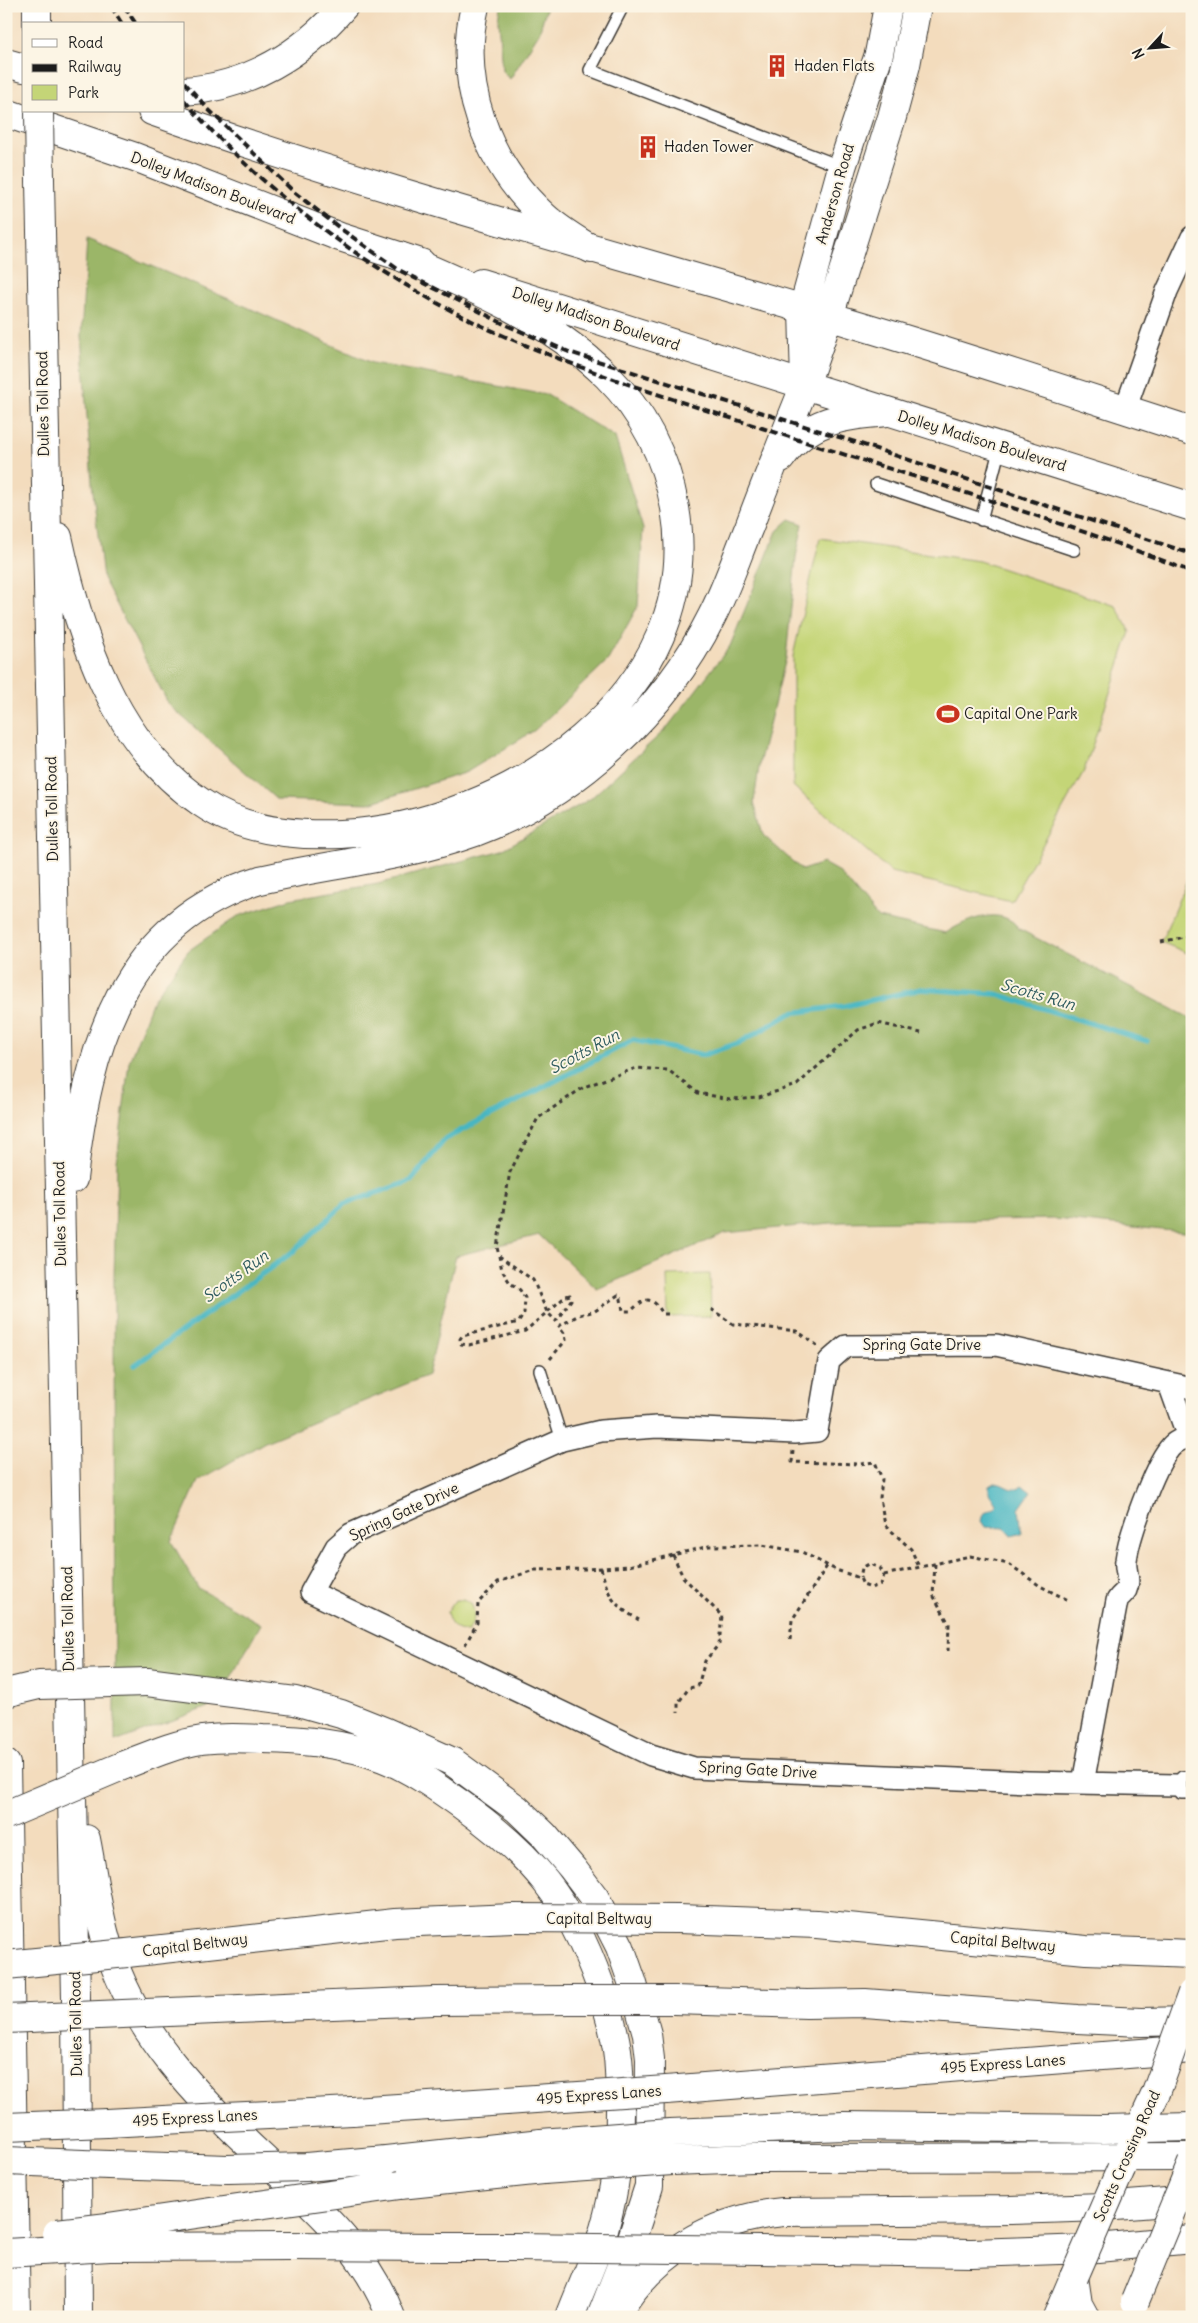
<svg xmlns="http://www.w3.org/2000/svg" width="1198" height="2323" font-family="Delius,sans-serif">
<rect width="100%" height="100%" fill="#fcf5e5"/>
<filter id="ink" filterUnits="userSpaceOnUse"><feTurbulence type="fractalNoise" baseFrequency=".02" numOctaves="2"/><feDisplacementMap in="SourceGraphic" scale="10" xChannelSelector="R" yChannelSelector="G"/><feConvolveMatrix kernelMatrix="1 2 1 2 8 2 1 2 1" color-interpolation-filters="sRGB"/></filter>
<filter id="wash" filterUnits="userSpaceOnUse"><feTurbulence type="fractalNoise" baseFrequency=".0096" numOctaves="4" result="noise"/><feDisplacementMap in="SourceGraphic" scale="20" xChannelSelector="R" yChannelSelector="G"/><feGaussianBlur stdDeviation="1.12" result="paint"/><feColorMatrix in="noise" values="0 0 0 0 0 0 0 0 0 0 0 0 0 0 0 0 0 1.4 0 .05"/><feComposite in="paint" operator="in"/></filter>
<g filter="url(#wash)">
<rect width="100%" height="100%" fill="#f3dcbd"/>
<!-- green -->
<path fill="#c4d577" stroke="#70784a" d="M820,538L979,561L1116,606L1130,632L1084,771L1011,901L891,872L793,786V656Z
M1192,868V955L1161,942Z
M710,1274L711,1316L668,1317L667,1275Z
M455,1600H463L471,1603C476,1614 475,1621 468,1631C455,1632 449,1624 447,1612Z"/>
<!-- forest -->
<path fill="#9bb668" stroke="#5c6942" d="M500,6H547L539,33L510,79L502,71L498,20Z
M87,239L229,299L372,363L547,395L615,437L643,529L638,606L608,660L535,730L467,772L370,803L277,800L169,705L103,578L92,483L81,336Z
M790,519L803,524L796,557L786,658L760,760L754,802L763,835L802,870L823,863L839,872L878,918L946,933C965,920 1003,904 1019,929L1192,1019V1233L1055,1219L842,1222L725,1233L597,1289L539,1235L456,1256L428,1375L265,1442L198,1481L171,1541L198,1588L261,1624L216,1704L115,1742L114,1278L117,1161L129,1062L153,1000L188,951L238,916L290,899L378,884L502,850L590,799L666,729L730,646L777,531Z"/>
<!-- water -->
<path fill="#47b6c2" stroke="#32696f" d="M994,1483C1006,1483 1011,1495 1022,1485L1031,1492L1019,1509L1022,1533L1012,1536L1005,1528L985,1527L981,1521L983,1514L995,1508L996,1504L989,1493V1486Z"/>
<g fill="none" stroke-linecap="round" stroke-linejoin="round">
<!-- stream -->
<path stroke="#47b6c2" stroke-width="5.5" d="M135,1365L294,1251L344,1204L411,1181L445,1139L633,1040L703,1055L741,1042L791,1013L845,1006L921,989L997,994L1147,1041"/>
</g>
</g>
<g filter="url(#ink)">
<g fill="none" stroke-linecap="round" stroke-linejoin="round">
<defs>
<path id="lane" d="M623,6L590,70L842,167
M876,484L1074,550
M981,520L1000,447
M540,1370L562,1440
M1192,1777H1182L1176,1785L1181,1793H1192"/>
<path id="street" d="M1125,410L1167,291L1192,237
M1169,1384L1188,1437
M1083,1783L1117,1601C1119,1596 1124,1594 1126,1590C1131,1579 1124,1569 1126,1560C1129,1536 1154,1467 1169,1449C1174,1442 1183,1438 1192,1437
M1176,1785L1028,1782L694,1768L651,1755L311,1592L336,1547L351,1534L562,1440L601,1431L657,1427L795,1433L817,1431L829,1361L846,1346L996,1345L1192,1388"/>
<path id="secondary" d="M829,316L892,117L906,65L917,6
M805,383L803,309L842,167L879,54L888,6
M1121,2169L1156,2093
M1057,2317L1074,2277"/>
<path id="primary" d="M6,63L24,68
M152,111C381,192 615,253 848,322C963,356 1077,394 1192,431
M6,113L135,157L340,237L421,263
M481,283L1192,507
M805,385L829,316"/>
<path id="highway" d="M37,6V24
M475,6C457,83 486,163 544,216C558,229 575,239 591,249
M184,91C248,87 303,54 344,6
M40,181L76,1998L78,2317
M781,458C808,419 844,416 888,412
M58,537C79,635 114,744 202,803C241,830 294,836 341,834C505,826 708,695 675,508C666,458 643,412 607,376C548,319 473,287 399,256
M73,1179C88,1048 121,923 260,880C332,864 405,857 475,832C576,795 665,711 712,616C727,587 737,556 749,527C767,479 786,432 805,385
M147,1682L295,1701L341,1714L386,1732L453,1762L517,1809L544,1835L573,1869L595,1898L620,1947L633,1984L647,2034L650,2059L649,2186L632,2238L601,2317
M6,1764L16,2317
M122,1766C148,1756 174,1744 202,1740C222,1737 242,1738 263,1739C304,1740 344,1743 383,1758C411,1769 435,1786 459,1803C533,1856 569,1898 600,1985C609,2013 618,2041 619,2071C622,2124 619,2179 604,2229C595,2259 581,2288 570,2317
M86,1839C93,1874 97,1911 108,1946C135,2034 199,2099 265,2160C315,2207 366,2250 391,2317
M678,1919L817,1924L1086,1950L1192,1954
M127,1953L395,1923L513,1918
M674,2000L807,2004L865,2003L1077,2019L1141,2022L1192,2021
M307,2006L435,2001L572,2000
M666,2090L1192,2049
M352,2111L506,2101
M107,2123L182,2119
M670,2133L844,2126L1104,2129L1192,2127
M386,2160L541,2143
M672,2161L754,2158L1192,2157
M109,2165L228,2169
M400,2185L543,2170
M108,2227L258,2205
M110,2247L287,2246
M444,2247H513
M759,2250L972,2253L1087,2249L1192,2239
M1074,2277L1078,2304L1085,2317
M615,2317C650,2254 713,2219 783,2212L1011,2210L1103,2207L1192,2200"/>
</defs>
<!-- lane casing -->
<use href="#lane" stroke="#3c3934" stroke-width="14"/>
<!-- street casing -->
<use href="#street" stroke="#3c3934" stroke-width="24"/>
<!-- secondary casing -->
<use href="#secondary" stroke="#3c3934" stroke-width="30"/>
<!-- primary casing -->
<use href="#primary" stroke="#3c3934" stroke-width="30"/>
<!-- highway casing -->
<use href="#highway" stroke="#3c3934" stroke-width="30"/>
<!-- path -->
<path stroke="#3c3934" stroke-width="3" stroke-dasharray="4 4" stroke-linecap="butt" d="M1161,942L1192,935
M499,1256L533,1280L547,1312L556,1321
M711,1309L733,1324L797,1331L818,1346
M668,1314H663C652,1295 645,1297 631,1311H623L621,1299L618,1295L595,1311L579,1315L559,1326L556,1321L571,1300L570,1295L566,1296L525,1331L469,1345L461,1344L460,1339L462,1336L519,1322L524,1313L525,1298L520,1290L510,1283L502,1270L497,1247L510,1172L538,1118L584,1087L636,1068L668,1070L698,1093L730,1099L759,1097L797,1085L858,1030L878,1023L921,1033
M550,1359L566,1340L565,1334L559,1326
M793,1451L792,1462L860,1464L875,1462L882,1479L880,1498L885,1525L911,1549L919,1567
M673,1555L683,1577L722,1616L719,1644L705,1661L698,1686L689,1688L678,1703V1713
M935,1564L933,1595L949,1624L948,1651
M601,1568C609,1598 612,1604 639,1620
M884,1575L970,1556L1009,1564L1040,1586L1070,1601
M790,1640L792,1620L827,1566
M465,1645L477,1623L478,1603L498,1582L534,1570L588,1569L629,1566L709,1546L762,1545L802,1552L836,1570L860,1578L863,1585L871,1588L881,1584L884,1575L880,1568L869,1564L862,1568L860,1578"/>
<!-- lane -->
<use href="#lane" stroke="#fff" stroke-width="11"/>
<!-- street -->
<use href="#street" stroke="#fff" stroke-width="21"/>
<!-- secondary -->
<use href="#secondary" stroke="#fff" stroke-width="28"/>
<!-- primary -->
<use href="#primary" stroke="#fff" stroke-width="28"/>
<!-- highway -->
<use href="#highway" stroke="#fff" stroke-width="28"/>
<!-- rail -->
<path stroke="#1c1c1c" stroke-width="4" stroke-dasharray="8 4" stroke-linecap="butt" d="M111,6L122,24
M124,6L136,24
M184,82L209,110L294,192L341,229L399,270L506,325L569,352L855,442L1192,554
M184,100C270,200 390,287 511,339C592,374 677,401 762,428C905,475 1051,516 1192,572"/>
<defs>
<path id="secondary-bridge" d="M1156,2093L1192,1993
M1074,2277L1121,2169
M1135,2301L1192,2163"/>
<path id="highway-bridge" d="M39,111L40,181
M6,1693L39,1685L147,1682
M6,1815L122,1766
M513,1918L678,1919
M6,1965L127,1953
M572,2000H674
M6,2019L307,2006
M506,2101L666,2090
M182,2119L352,2111
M6,2127L107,2123
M541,2143L670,2133
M6,2161L109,2165
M228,2169L306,2167L386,2160
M543,2170L672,2161
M258,2205L400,2185
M57,2233L108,2227
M287,2246L444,2247
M513,2247L759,2250
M6,2253L110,2247"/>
</defs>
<!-- secondary-bridge casing -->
<use href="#secondary-bridge" stroke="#3c3934" stroke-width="30" stroke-linecap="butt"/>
<!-- highway-bridge casing -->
<use href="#highway-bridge" stroke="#3c3934" stroke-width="30" stroke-linecap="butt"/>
<!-- secondary-bridge -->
<use href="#secondary-bridge" stroke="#fff" stroke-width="28"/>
<!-- highway-bridge -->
<use href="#highway-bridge" stroke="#fff" stroke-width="28"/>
</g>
</g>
<!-- icons -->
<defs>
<symbol id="building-bare" viewBox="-9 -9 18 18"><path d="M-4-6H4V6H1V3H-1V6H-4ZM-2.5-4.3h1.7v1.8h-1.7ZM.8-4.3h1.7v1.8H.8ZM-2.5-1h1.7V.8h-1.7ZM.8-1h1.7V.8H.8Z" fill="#c8321e" stroke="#fcf5e5" stroke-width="2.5" paint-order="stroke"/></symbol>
<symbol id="stadium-bare" viewBox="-9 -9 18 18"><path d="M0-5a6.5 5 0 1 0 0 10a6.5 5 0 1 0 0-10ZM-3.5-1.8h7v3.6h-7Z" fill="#c8321e" stroke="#fcf5e5" stroke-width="2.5" paint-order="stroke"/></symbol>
</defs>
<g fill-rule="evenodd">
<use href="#building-bare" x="761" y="50" width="32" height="32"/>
<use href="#building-bare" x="632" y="131" width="32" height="32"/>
<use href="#stadium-bare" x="932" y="698" width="32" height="32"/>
</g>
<g text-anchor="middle" stroke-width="4" stroke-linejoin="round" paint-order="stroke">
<!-- poi labels -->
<g font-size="15" fill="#1c1c1c" stroke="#fcf5e5" text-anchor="start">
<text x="794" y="71">Haden Flats</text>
<text x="664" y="152">Haden Tower</text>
<text x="964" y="719">Capital One Park</text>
</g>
<!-- street labels -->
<g font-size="15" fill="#1c1c1c" stroke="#fcf5e5">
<text transform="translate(213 188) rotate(21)" y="5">Dolley Madison Boulevard</text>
<text transform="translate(835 194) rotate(-74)" y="5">Anderson Road</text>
<text transform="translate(596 319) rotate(18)" y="5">Dolley Madison Boulevard</text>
<text transform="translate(43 404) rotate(-91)" y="5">Dulles Toll Road</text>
<text transform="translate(982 441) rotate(17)" y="5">Dolley Madison Boulevard</text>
<text transform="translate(52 809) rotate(-91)" y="5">Dulles Toll Road</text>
<text transform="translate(60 1214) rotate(-91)" y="5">Dulles Toll Road</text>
<text x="922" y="1350">Spring Gate Drive</text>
<text transform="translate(404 1512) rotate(-25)" y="5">Spring Gate Drive</text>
<text transform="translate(68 1619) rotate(-91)" y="5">Dulles Toll Road</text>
<text transform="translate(758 1770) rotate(3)" y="5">Spring Gate Drive</text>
<text x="599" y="1924">Capital Beltway</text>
<text transform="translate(1003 1942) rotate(5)" y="5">Capital Beltway</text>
<text transform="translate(195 1945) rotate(-7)" y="5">Capital Beltway</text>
<text transform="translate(76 2024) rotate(-91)" y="5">Dulles Toll Road</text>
<text transform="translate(1003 2064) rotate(-4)" y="5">495 Express Lanes</text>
<text transform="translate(599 2095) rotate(-4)" y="5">495 Express Lanes</text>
<text transform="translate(195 2118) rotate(-3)" y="5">495 Express Lanes</text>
<text transform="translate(1127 2156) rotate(-66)" y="5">Scotts Crossing Road</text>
</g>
<!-- water labels -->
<g font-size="16" font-style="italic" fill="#2d5a5e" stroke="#fcf5e5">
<text transform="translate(1038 994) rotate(16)" y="6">Scotts Run</text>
<text transform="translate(584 1051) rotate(-28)" y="6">Scotts Run</text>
<text transform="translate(235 1276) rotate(-36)" y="6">Scotts Run</text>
</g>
</g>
<!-- margin -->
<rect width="1198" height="2323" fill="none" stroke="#fcf5e5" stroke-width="25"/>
<!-- legend -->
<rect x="22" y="22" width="162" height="90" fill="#fcf5e5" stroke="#a29e95"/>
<rect x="32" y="39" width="25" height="8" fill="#ffffff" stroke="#a29e95"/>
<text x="68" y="48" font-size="15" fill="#1c1c1c">Road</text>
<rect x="32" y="64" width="25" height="8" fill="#1c1c1c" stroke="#a29e95"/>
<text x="68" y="72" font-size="15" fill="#1c1c1c">Railway</text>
<rect x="32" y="85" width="25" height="15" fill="#c4d577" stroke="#a29e95"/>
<text x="68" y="98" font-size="15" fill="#1c1c1c">Park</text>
<!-- north arrow -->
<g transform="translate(1150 48) rotate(244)" stroke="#fcf5e5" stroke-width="4" paint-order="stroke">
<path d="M0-4L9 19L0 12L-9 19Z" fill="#1c1c1c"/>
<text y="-8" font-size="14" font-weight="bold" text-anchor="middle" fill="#1c1c1c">N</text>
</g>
</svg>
